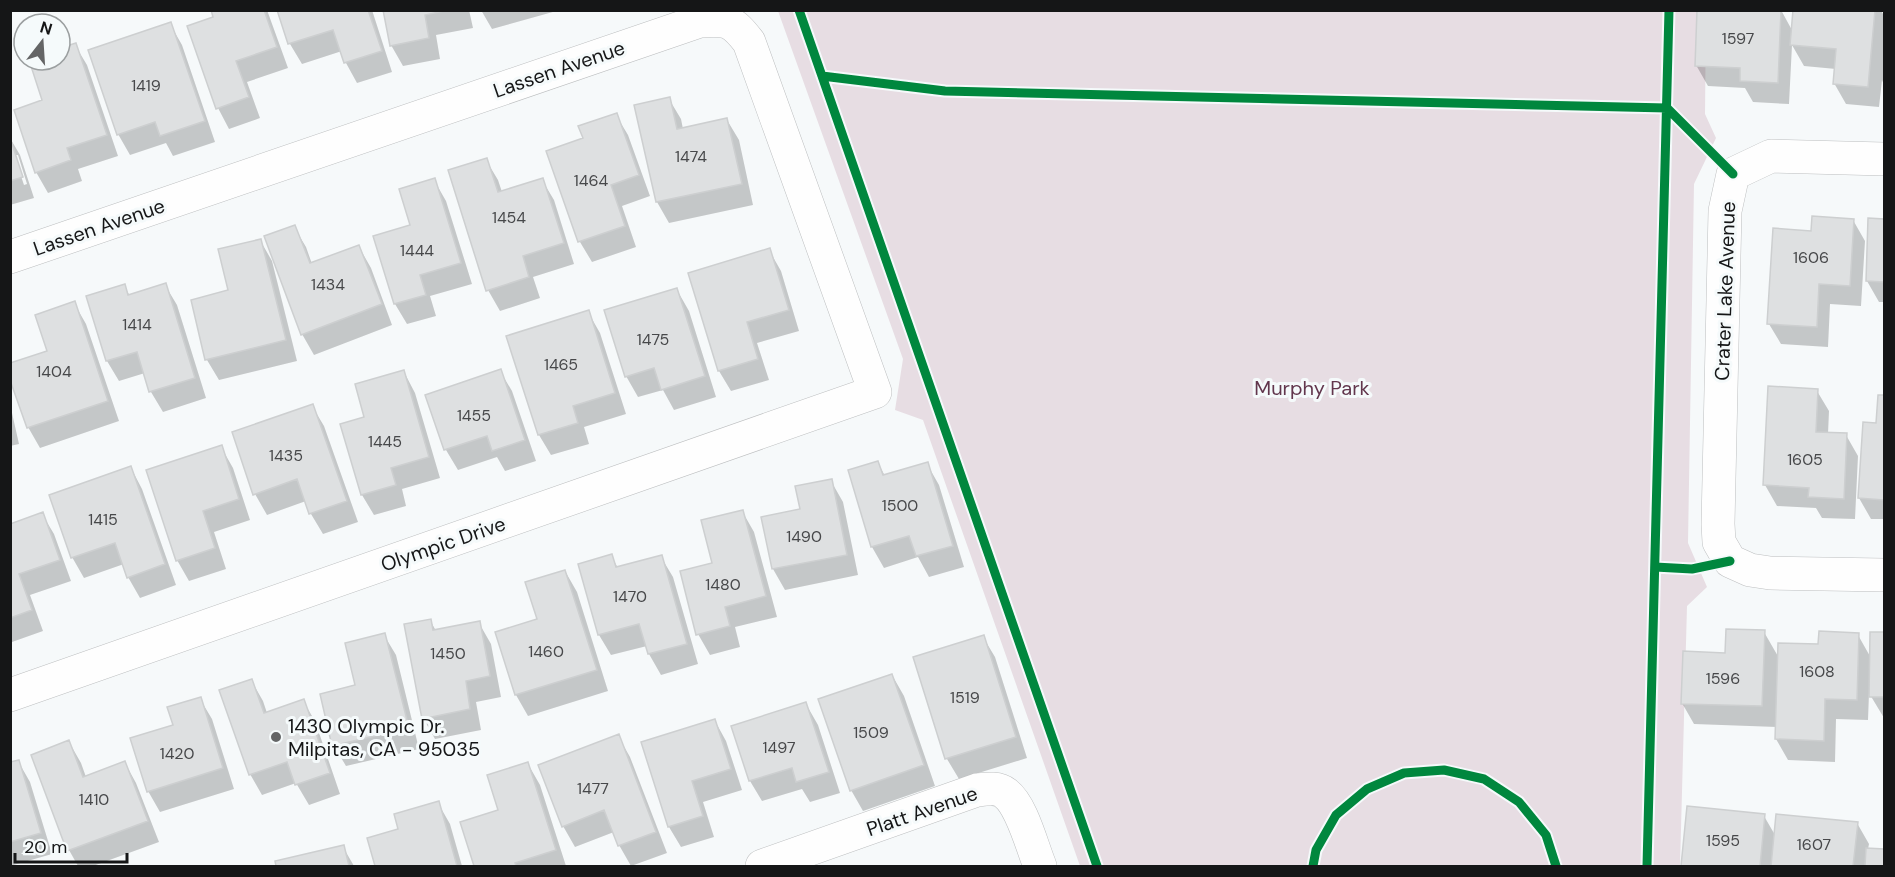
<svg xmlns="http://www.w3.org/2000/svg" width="1895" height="877" font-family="'DM Sans',sans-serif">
<rect width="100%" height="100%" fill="#f6f9fa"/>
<!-- green -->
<path fill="#e7dde3" d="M778,11H1706L1705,114L1716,138L1694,184L1688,543L1707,587L1687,606L1680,866H1080L923,420L895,410L903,359Z"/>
<!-- shadow -->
<path fill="#0003" fill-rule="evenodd" d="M213,10H267L288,68L247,82L260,118L229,129L218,108L215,18Z
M279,10H372L392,72L357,83L346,63L342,51L302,64L290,44Z
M384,10H469L473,28L436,35L440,59L403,66L391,45Z
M481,10H560L492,29Z
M1781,10L1793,32L1795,10H1881L1884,16V85L1882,80L1879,107L1846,104L1834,83L1836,69L1804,66L1792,45L1789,104L1753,102L1745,88L1708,86L1696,65Z
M170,24L182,45L215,142L173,156L166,143L130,155L118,134Z
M75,45L87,65L118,156L78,169L82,181L48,193L36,172L44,101L30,60H60V49Z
M669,99L681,119L683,129L727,120L739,140L753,205L669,223L657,202L636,106Z
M616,115L628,135L650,196L622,206L636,247L592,262L580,242L548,151L585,139Z
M10,138L20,155L34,198L10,205ZM14,155H18L27,184L24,185Z
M486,160L498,180L502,192L542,180L554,200L574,264L533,277L540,298L500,311L488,290Z
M434,180L446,201L472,284L430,296L436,316L407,324L395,304L375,237L412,226Z
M1853,220L1865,241L1861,306L1830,304L1828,347L1781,344L1769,324L1812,232Z
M1870,220H1884V302H1879L1867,281Z
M294,227L306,247L312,264L359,247L371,268L392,325L314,355L302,334Z
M260,240L272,261L297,361L219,380L207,360L192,301L230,291Z
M769,250L781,271L799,331L757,343L769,380L731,391L719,371Z
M165,285L177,305L206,398L163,412L151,392L145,373L119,381L107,361L88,297L124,286L130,296Z
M677,290L689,311L716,397L674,410L663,390L638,397L626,376Z
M74,303L86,324L119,421L40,448L28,427L49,352Z
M588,312L600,333L626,414L584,427L589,444L551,455L539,435L508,337Z
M500,371L512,391L536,461L505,471L497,457L458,470L446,450L427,396Z
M404,372L415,393L440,478L402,489L406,506L374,515L362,495L342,425L366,418Z
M1770,388L1817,391L1829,411L1828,434L1846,435L1858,456L1855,519L1822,518L1816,508L1777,506L1765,485Z
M1879,397H1884V519H1871L1859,498L1877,425Z
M10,404L19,444L10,446Z
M312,406L324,426L358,522L323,534L311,514L306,501L267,515L255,494Z
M221,447L233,468L250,520L214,532L226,569L189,581L177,560Z
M878,463L885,476L927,464L939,485L964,567L929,577L918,557L884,568L872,547L850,471Z
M131,468L142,489L176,585L140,598L128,577L124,564L84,578L72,557Z
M831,481L843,502L858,575L785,590L773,569L763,518L801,510Z
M742,511L754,532L777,617L735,627L740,647L710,655L698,634L714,564Z
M42,514L54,534L71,581L30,595L43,631L12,642L10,640V525Z
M611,556L618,568L661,557L673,577L698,664L661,675L649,654L647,646L611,655L599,635L580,565Z
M565,571L577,592L608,691L528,716L516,695L497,633L538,620Z
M430,620L436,631L479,623L491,644L501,697L476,702L481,730L435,739L423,718Z
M1764,632L1779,658L1858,635L1871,658L1872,633L1884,634V718L1869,693L1868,720L1836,719L1835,762L1788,760L1776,739L1777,727L1694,724L1682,703L1726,655Z
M384,635L396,655L419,749L346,766L334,746L322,695L357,686Z
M983,637L995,657L1027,758L959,779L947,759L915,658Z
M892,675L904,696L935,786L863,811L851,790Z
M251,680L263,701L267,713L303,701L315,721L340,794L309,805L296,783L262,795L250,774Z
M200,699L212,719L234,789L160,812L148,791L175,726Z
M806,704L818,725L840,793L810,802L802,789L762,801L750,781L733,727Z
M715,721L726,741L742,790L703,802L714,837L681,847L669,827L643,743Z
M618,736L630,757L667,853L631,866L619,845L614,832L575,847L563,826Z
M69,742L81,763L86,777L125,763L136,783L159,842L93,866H78L69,850Z
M18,761L30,782L52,854L10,866V764Z
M528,764L540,785L566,866H476L462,823L500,811Z
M438,803L450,824L462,866H377L369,839L400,830Z
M1688,808L1764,816L1775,835L1857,823L1869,844L1868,849L1884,850V866H1682Z
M343,847L354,866H278L277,862Z"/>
<!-- building -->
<path fill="#dee0e1" stroke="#cdcfd0" stroke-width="1.5" d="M211,10H264L277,47L236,61L249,97L216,109L187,26L213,17Z
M277,10H368L382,51L344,63L333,30L288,44Z
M383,10H448L425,15L429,38L390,46Z
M1697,10H1781L1778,83L1740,81V68L1695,66Z
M1793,10H1875L1868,87L1833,84L1836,49L1790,45Z
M171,22L205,121L160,136L155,122L117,135L88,50Z
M76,43L107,135L67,148L71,160L35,173L14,110L42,100L29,60H60V48Z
M670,97L677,129L727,118L742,184L656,202L634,105Z
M617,113L639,175L611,185L625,226L578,242L546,151L583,138L578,126Z
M10,138L23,177L10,181Z
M487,158L498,192L543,178L564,243L523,256L529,277L486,291L448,170Z
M435,178L461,263L420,275L426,295L394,304L373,236L410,225L399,189Z
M1812,216L1854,219L1850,286L1819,284L1817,327L1767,324L1773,228L1811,231Z
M1868,218L1884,219V282L1866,281Z
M295,225L310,263L359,245L382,304L301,335L264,236Z
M261,239L286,340L205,360L191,300L228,290L218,249Z
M770,248L789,310L747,322L758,359L718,371L688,273Z
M166,283L195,378L149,392L137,352L106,361L86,296L125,284L128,295Z
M677,288L705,376L661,390L654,368L625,377L604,310Z
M75,301L108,401L27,428L10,380V363L47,351L35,315Z
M589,310L615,393L573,406L578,423L538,435L506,336Z
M501,369L525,440L492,451L487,436L444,450L425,395Z
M404,370L429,457L391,468L396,485L361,495L340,424L364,417L355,384Z
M1768,386L1818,389L1816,432L1847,433L1844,499L1808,497L1809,488L1763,485Z
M1878,395H1884V500L1858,498L1863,422L1876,423Z
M313,404L347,501L309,514L297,479L253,495L232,432Z
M222,445L239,499L203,511L215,548L176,561L146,470Z
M878,461L883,475L928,462L953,546L916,556L909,536L871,547L848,470Z
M131,466L165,564L127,578L115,543L71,558L49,495Z
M832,479L847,555L772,569L761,517L800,509L795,486Z
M743,510L766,596L725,607L730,626L696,635L680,571L712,563L701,520Z
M43,512L60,560L19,574L32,610L10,618V524Z
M612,554L616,567L662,555L687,644L648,654L639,624L598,635L578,564Z
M565,570L597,670L515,695L495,632L537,619L525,582Z
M431,619L433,630L480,621L490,676L466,681L470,709L422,719L404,624Z
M1726,629L1765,630L1762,706L1681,704L1683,651L1725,653Z
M1819,631L1859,633L1857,700L1825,699L1824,741L1775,739L1778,643L1818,644Z
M1870,632H1884V697H1869Z
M385,633L409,728L332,746L320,694L355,685L345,643Z
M984,635L1016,737L945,759L913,657Z
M892,674L924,765L850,791L818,699Z
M252,679L264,713L304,699L330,773L295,785L287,762L249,775L219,690Z
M201,697L223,768L147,792L130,738L173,725L167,707Z
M806,702L829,772L796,782L792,768L749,781L731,726Z
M715,719L731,769L692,781L703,816L668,827L641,742Z
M619,734L656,832L618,846L604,810L562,827L538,765Z
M69,740L83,777L125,761L148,821L67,851L31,755Z
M19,760L41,833L10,842V762Z
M528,762L556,850L515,863L516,866H474L460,822L498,810L487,775Z
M439,801L457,866H375L367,838L398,829L394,814Z
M1687,806L1765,814L1760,866H1681Z
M1776,814L1858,822L1853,866H1771Z
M344,845L349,866H276L275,861Z
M1866,848L1884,849V866H1865Z"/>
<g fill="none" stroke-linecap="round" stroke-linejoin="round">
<defs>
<path id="minor" d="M1884,159L1771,156L1733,174L1725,211L1718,524L1719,542L1730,561L1750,570L1770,573L1884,575
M10,257L700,21C727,19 732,20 749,42L875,392L10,695
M762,866L977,790C986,789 998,787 1005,793C1022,805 1032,847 1040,866"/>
</defs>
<!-- minor casing -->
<use href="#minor" stroke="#bdbfc0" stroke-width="34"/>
<!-- minor -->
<use href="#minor" stroke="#fefefe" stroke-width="33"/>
<defs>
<path id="cycleway" d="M799,10L1097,866
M822,76L945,91L1667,108L1733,174
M1655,567L1692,569L1730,561
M1313,866L1316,850L1336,815L1367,789L1404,773L1444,770L1484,779L1519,802L1546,835L1556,866
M1647,866L1669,10"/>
</defs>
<!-- cycleway casing -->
<use href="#cycleway" stroke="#f5fafb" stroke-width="13"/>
<!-- cycleway -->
<use href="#cycleway" stroke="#00873e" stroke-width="9"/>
</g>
<!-- markers -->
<circle fill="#646566" stroke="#f5fafb" stroke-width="2" cx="276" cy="737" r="6"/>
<g text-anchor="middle" stroke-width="6" stroke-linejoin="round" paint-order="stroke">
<!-- number labels -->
<g font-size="16" fill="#47484a">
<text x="1738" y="44">1597</text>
<text x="146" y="91">1419</text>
<text x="691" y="162">1474</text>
<text x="591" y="186">1464</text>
<text x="509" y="223">1454</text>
<text x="417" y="256">1444</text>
<text x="1811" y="263">1606</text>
<text x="328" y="290">1434</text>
<text x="137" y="330">1414</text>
<text x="653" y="345">1475</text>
<text x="561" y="370">1465</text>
<text x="54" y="377">1404</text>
<text x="474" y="421">1455</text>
<text x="385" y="447">1445</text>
<text x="286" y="461">1435</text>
<text x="1805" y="465">1605</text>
<text x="900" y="511">1500</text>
<text x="103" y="525">1415</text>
<text x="804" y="542">1490</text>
<text x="723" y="590">1480</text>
<text x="630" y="602">1470</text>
<text x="546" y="657">1460</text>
<text x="448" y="659">1450</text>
<text x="1817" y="677">1608</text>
<text x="1723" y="684">1596</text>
<text x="965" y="703">1519</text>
<text x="871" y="738">1509</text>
<text x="779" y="753">1497</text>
<text x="177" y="759">1420</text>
<text x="593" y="794">1477</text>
<text x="94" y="805">1410</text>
<text x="1723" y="846">1595</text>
<text x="1814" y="850">1607</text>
</g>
<!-- street labels -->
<g font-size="20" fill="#151617" stroke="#f5fafb">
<text transform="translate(559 69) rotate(-19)" y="7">Lassen Avenue</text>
<text transform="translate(99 227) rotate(-19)" y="7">Lassen Avenue</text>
<text transform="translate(1725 291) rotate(-88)" y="7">Crater Lake Avenue</text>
<text transform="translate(443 544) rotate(-19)" y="7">Olympic Drive</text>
<text transform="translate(922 811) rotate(-19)" y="7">Platt Avenue</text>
</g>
<!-- park labels -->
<g font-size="20" fill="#62364d" stroke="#f5fafb">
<text x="1312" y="395">Murphy Park</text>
</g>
<!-- poi labels -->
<g font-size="20" fill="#151617" stroke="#f5fafb" text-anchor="start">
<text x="288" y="733">1430 Olympic Dr.<tspan x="288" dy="23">Milpitas, CA - 95035</tspan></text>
</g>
</g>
<!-- border -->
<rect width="1895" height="877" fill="none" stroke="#151617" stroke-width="24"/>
<!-- north arrow -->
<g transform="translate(42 42) rotate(17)"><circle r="28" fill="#f5fafb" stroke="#9b9fa0" stroke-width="1.5"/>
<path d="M0-4.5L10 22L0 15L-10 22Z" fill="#646566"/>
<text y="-9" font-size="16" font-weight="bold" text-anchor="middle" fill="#151617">N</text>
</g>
<!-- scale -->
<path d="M15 853v9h112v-9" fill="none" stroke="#151617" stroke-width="3"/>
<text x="24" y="853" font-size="18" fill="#151617" stroke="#f5fafb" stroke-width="4.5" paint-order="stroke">20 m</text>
</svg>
